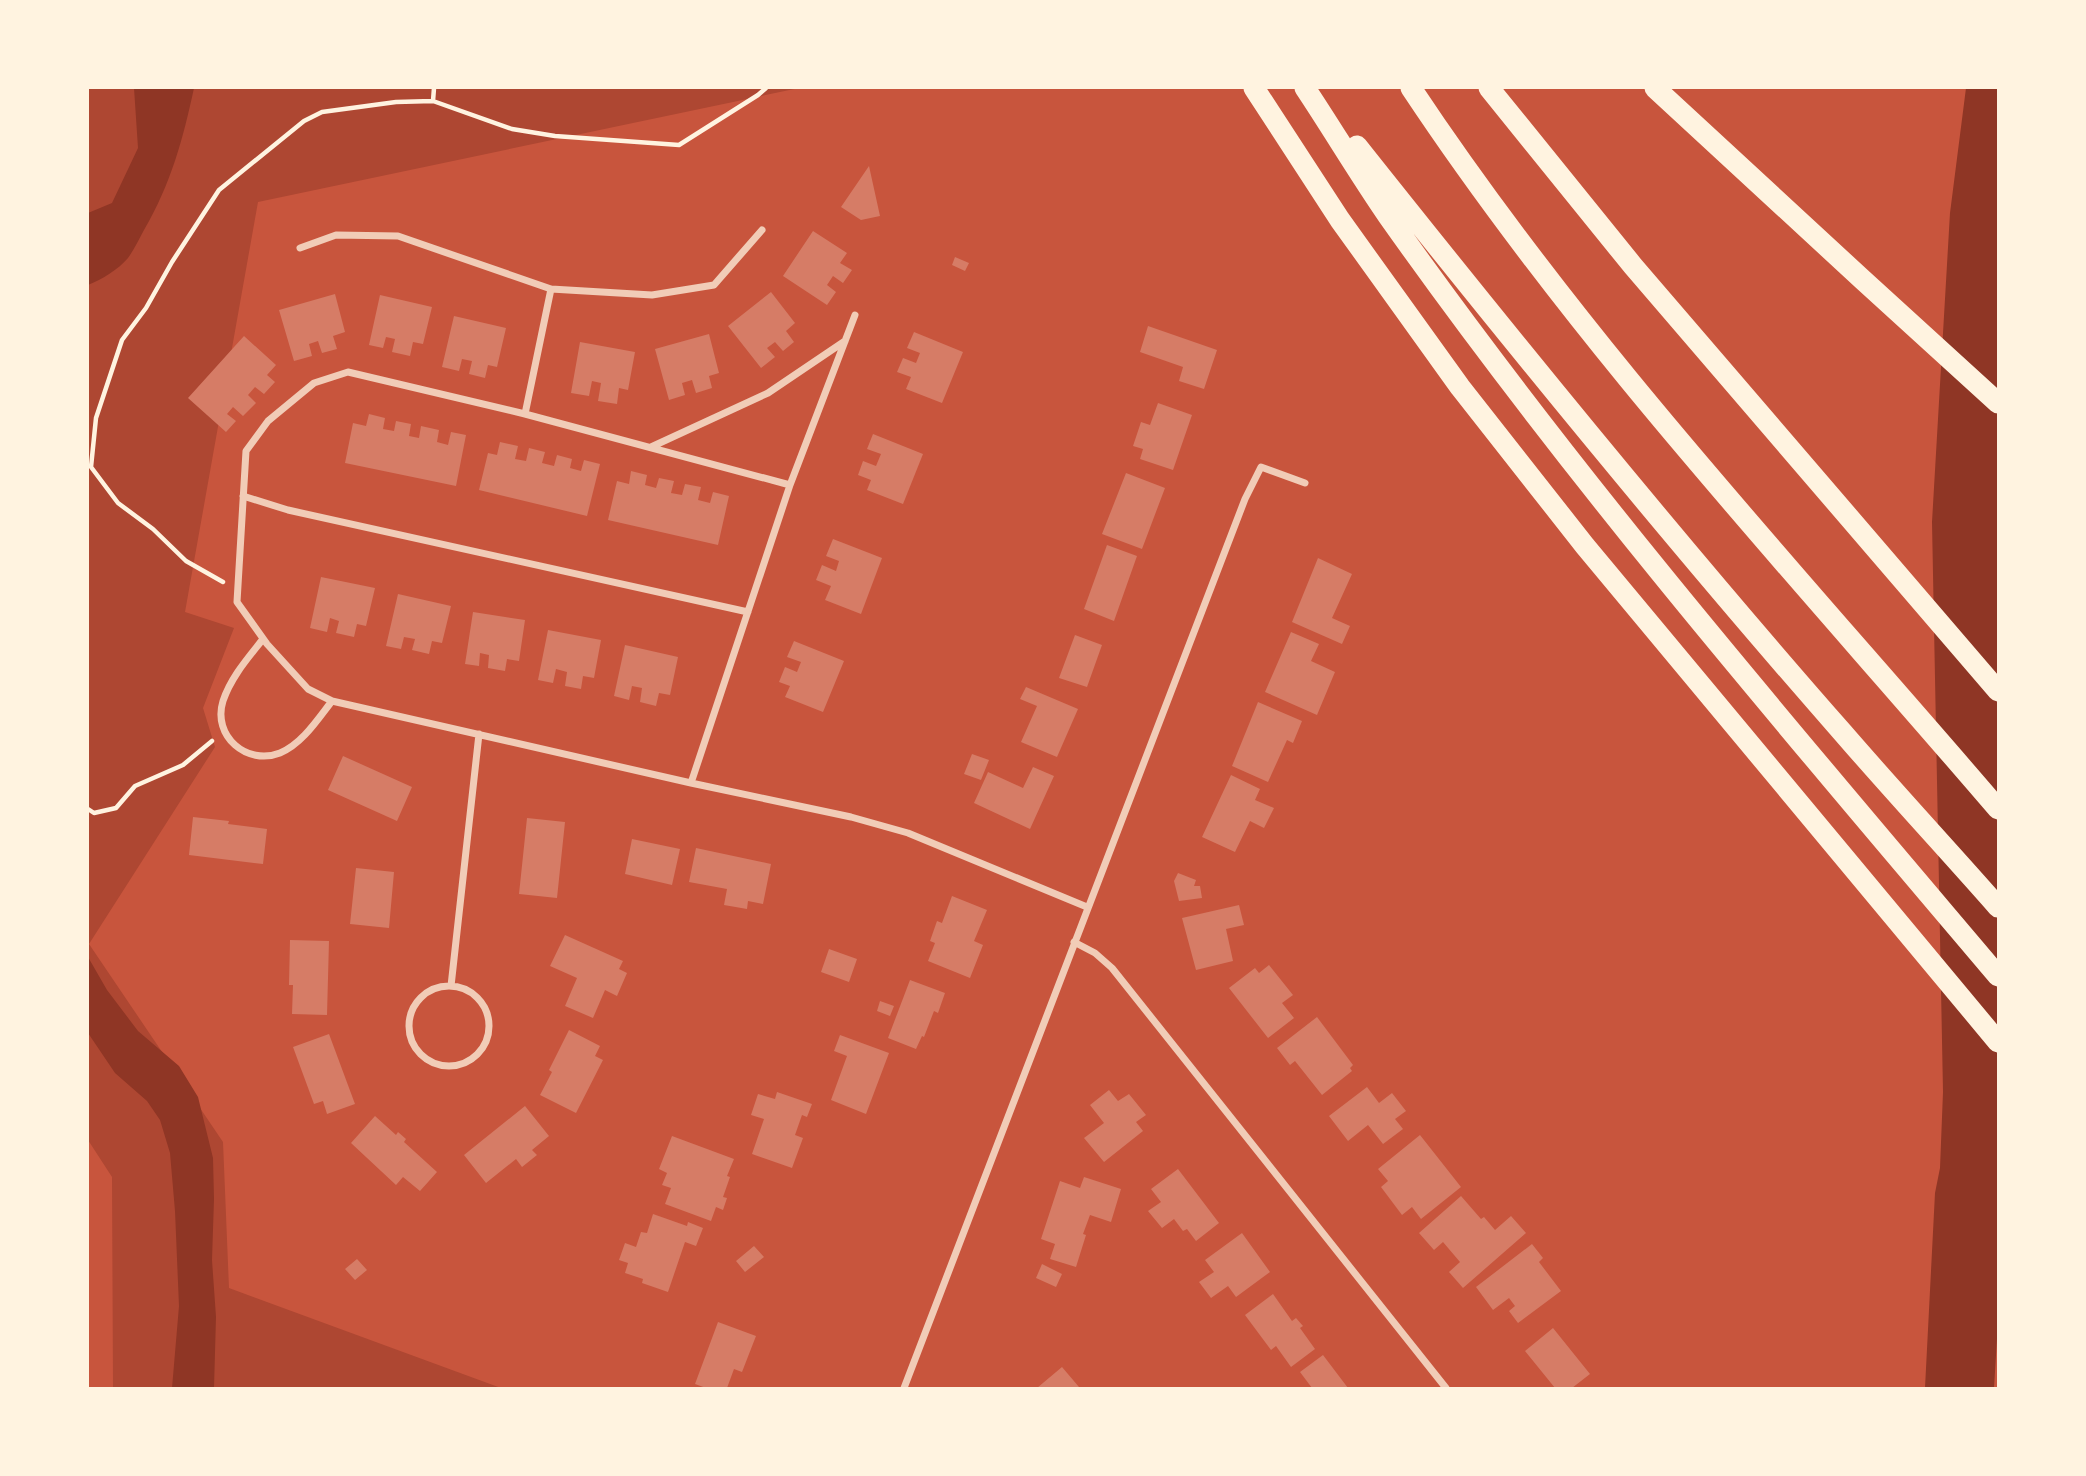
<svg xmlns="http://www.w3.org/2000/svg" width="2086" height="1476" font-family="Ubuntu,sans-serif">
<rect width="100%" height="100%" fill="#c8553d"/>
<!-- green -->
<path fill="#ae4732" d="M88,88H799L258,202L185,612L234,628L203,708L215,747L89,944L223,1142L229,1288L501,1388H113L112,1177L88,1140Z"/>
<!-- water -->
<path fill="#8f3625" d="M134,88H194C183,139 171,184 144,230C139,239 134,250 128,258C119,269 101,280 88,285V213L112,203L138,148Z
M1966,88H1998V1322L1994,1388H1925L1935,1193L1940,1168L1943,1092L1932,522L1950,213Z
M88,957L107,990L138,1031L179,1066L198,1097L213,1158L214,1199L212,1260L216,1317L214,1388H172L179,1306L175,1211L170,1153L160,1120L147,1101L115,1073L88,1033Z"/>
<!-- building -->
<path fill="#d67c66" d="M869,166L880,216L861,220L841,207Z
M813,231L847,253L840,263L852,270L843,283L833,276L827,285L836,292L827,305L783,276Z
M955,257L969,263L965,271L952,265Z
M771,292L795,323L786,331L794,342L783,351L775,342L767,348L775,357L761,368L728,326Z
M335,294L345,332L333,336L337,349L322,353L318,341L309,344L312,356L294,361L279,310Z
M380,295L432,307L423,344L413,342L410,356L392,352L395,339L386,337L383,348L369,345Z
M454,316L506,328L497,367L488,365L485,378L469,374L472,361L462,359L459,371L442,367Z
M1148,326L1217,350L1204,389L1179,381L1183,367L1140,352Z
M914,332L963,352L942,403L906,389L911,377L897,372L903,358L916,363L920,353L907,348Z
M709,334L719,373L709,376L712,388L696,393L692,380L682,383L685,395L669,400L655,349Z
M244,336L276,365L267,375L275,382L264,394L255,387L248,395L256,403L243,416L233,407L227,414L236,421L226,432L188,398Z
M580,342L635,352L628,390L619,388L617,404L598,401L601,383L592,381L589,396L571,393Z
M1158,403L1192,415L1173,470L1140,459L1143,449L1133,446L1141,422L1150,425Z
M369,414L385,418L383,429L394,431L396,421L411,424L409,436L419,438L421,426L439,430L437,442L448,445L451,432L466,435L456,486L345,463L353,423L366,426Z
M873,434L923,454L903,504L867,490L871,480L858,475L863,461L876,466L881,454L867,449Z
M500,442L518,446L515,459L526,461L529,448L545,452L542,463L554,466L557,455L572,459L570,468L581,471L584,460L600,464L587,516L479,490L488,453L497,455Z
M631,471L647,475L645,485L656,488L659,478L674,481L671,493L682,495L685,484L701,487L698,500L710,503L713,492L729,496L718,545L608,520L617,481L629,484Z
M1126,473L1165,488L1142,549L1102,534Z
M833,539L882,558L861,614L825,600L831,586L816,580L822,565L836,571L839,561L826,556Z
M1107,545L1137,556L1114,621L1084,609Z
M1318,558L1352,574L1332,618L1350,626L1342,644L1292,622Z
M321,577L375,588L366,626L357,624L354,637L336,633L339,621L330,618L327,632L310,628Z
M398,594L451,606L442,643L432,641L429,654L412,650L415,639L404,637L401,649L386,646Z
M473,612L525,620L519,661L507,659L505,671L488,668L489,655L480,653L479,666L465,664Z
M548,630L601,640L594,678L583,676L581,689L565,686L567,672L556,669L553,683L538,680Z
M1291,632L1319,644L1311,661L1335,672L1317,715L1265,692Z
M1075,635L1102,645L1087,687L1059,678Z
M794,641L844,661L823,712L785,697L790,686L779,682L785,667L797,672L801,662L787,657Z
M625,645L678,657L670,695L659,693L656,706L640,702L642,688L632,686L629,700L614,696Z
M1026,687L1078,709L1057,757L1021,742L1037,706L1020,699Z
M1258,702L1302,721L1293,743L1287,740L1268,782L1232,766Z
M972,754L989,760L981,780L964,774Z
M343,756L412,787L397,821L328,790Z
M1033,767L1054,776L1030,829L974,803L988,772L1023,788Z
M1231,775L1260,789L1255,800L1274,808L1264,828L1250,821L1235,852L1202,837Z
M193,817L229,821L228,824L267,829L263,864L189,855Z
M527,818L565,822L557,898L519,894Z
M632,839L680,849L672,885L625,874Z
M696,848L771,864L763,904L748,901L747,909L724,905L727,889L689,882Z
M356,868L394,872L389,928L350,924Z
M1178,873L1196,880L1194,886H1200L1202,898L1179,901L1174,881Z
M952,896L987,910L974,941L983,945L970,978L928,961L935,943L930,941L937,921L942,923Z
M1239,905L1244,925L1226,929L1233,961L1196,970L1182,918Z
M565,935L623,961L619,969L627,973L617,996L605,990L593,1018L565,1006L577,978L550,966Z
M290,940L329,941L327,1015L292,1014L293,985H289Z
M829,949L857,959L849,982L821,972Z
M1269,965L1293,995L1282,1003L1294,1018L1268,1038L1229,988L1255,968L1259,973Z
M910,980L945,993L938,1013L934,1011L924,1037L922,1036L916,1049L888,1038Z
M880,1001L894,1006L890,1016L877,1011Z
M1317,1017L1353,1065L1350,1068L1352,1071L1322,1095L1295,1061L1290,1065L1277,1048Z
M569,1030L600,1046L595,1056L603,1060L576,1113L540,1095L552,1072L549,1070Z
M329,1034L355,1104L327,1114L323,1101L314,1104L293,1047Z
M840,1035L889,1053L866,1114L831,1100L847,1056L834,1051Z
M1367,1087L1379,1103L1392,1093L1406,1111L1395,1119L1403,1129L1383,1144L1368,1125L1348,1141L1329,1116Z
M1109,1090L1118,1101L1129,1094L1146,1115L1136,1122L1143,1131L1104,1162L1084,1138L1104,1123L1090,1105Z
M777,1092L812,1104L807,1117L802,1115L795,1135L803,1138L792,1168L752,1154L764,1119L751,1115L758,1094L775,1099Z
M525,1106L549,1136L532,1150L537,1155L522,1167L516,1159L486,1183L464,1155Z
M375,1116L396,1135L398,1132L406,1139L404,1142L437,1172L420,1191L403,1177L396,1185L351,1143Z
M1420,1135L1461,1187L1421,1219L1412,1207L1402,1215L1381,1187L1388,1181L1378,1169Z
M672,1136L734,1159L727,1176L730,1177L723,1197L727,1198L723,1210L716,1207L711,1221L665,1204L671,1188L662,1185L667,1173L659,1169Z
M1178,1169L1219,1223L1196,1241L1187,1229L1183,1231L1174,1219L1162,1228L1148,1211L1161,1202L1151,1189Z
M1084,1177L1121,1189L1111,1222L1090,1215L1083,1234L1086,1235L1076,1267L1050,1259L1055,1244L1041,1239L1060,1181L1080,1188Z
M1461,1196L1481,1219L1484,1217L1495,1230L1511,1216L1526,1233L1463,1288L1449,1272L1460,1262L1443,1242L1434,1250L1419,1233Z
M653,1214L687,1226L688,1222L703,1228L696,1246L685,1242L668,1292L642,1283L643,1279L625,1273L628,1263L619,1260L625,1243L636,1247L641,1232L647,1233Z
M1242,1233L1270,1272L1236,1297L1228,1286L1211,1298L1199,1282L1214,1272L1205,1260Z
M1532,1244L1543,1258L1539,1262L1561,1291L1518,1323L1509,1311L1515,1306L1509,1298L1493,1310L1476,1287Z
M754,1246L764,1257L745,1272L736,1261Z
M357,1259L367,1270L355,1280L345,1269Z
M1042,1264L1062,1274L1056,1287L1036,1278Z
M1273,1294L1292,1321L1296,1318L1303,1326L1300,1328L1315,1349L1291,1367L1276,1346L1271,1350L1245,1315Z
M718,1322L756,1336L742,1372L734,1369L727,1388H706L695,1384Z
M1553,1328L1590,1374L1572,1388H1555L1525,1351Z
M1323,1355L1348,1388H1312L1300,1372Z
M1062,1367L1079,1387L1077,1388H1037Z"/>
<g fill="none" stroke-linecap="round" stroke-linejoin="round">
<!-- path -->
<path stroke="#fff3e0" stroke-width="4.5" d="M433,101L434,88
M223,582L186,561L153,529L118,503L91,467L96,418L122,340L146,308L172,262L219,190L304,121L322,112L396,102L433,101L512,129L555,136L679,145L758,95L766,88
M88,809L94,813L116,808L135,786L183,765L212,741"/>
<!-- minor -->
<path stroke="#f1ccb7" stroke-width="7" d="M300,248L336,235L398,236L551,289L652,295L714,285L762,230
M525,414L551,289
M651,447L768,393L845,341
M790,485L525,414L348,372L314,383L268,421L246,451L237,602L267,644L308,689L332,701L691,783L851,817L908,833L1087,907
M243,496L288,510L748,612
M263,639C248,658 231,677 223,701C212,736 247,766 280,753C302,744 318,719 332,701
M691,783L790,485L855,315
M1074,942L1095,953L1112,968L1446,1388
M451,986L479,734
M409 1026a40 40 0 1 1 80 0a40 40 0 1 1-80 0Z
M904,1388L1245,499L1261,467L1305,483"/>
<!-- motorway -->
<path stroke="#fff3e0" stroke-width="21" d="M1254,88L1340,220L1460,387L1585,546L1998,1042
M1305,88C1333,130 1359,174 1388,216C1576,482 1788,728 1998,976
M1411,88C1583,347 1796,573 1998,809
M1489,88L1633,266L1998,691
M1655,88L1863,280L1998,403
M1357,146C1515,345 1675,542 1843,733C1894,792 1947,849 1998,907"/>
</g>
<!-- border -->
<rect width="2086" height="1476" fill="none" stroke="#fff3e0" stroke-width="178"/>
</svg>
